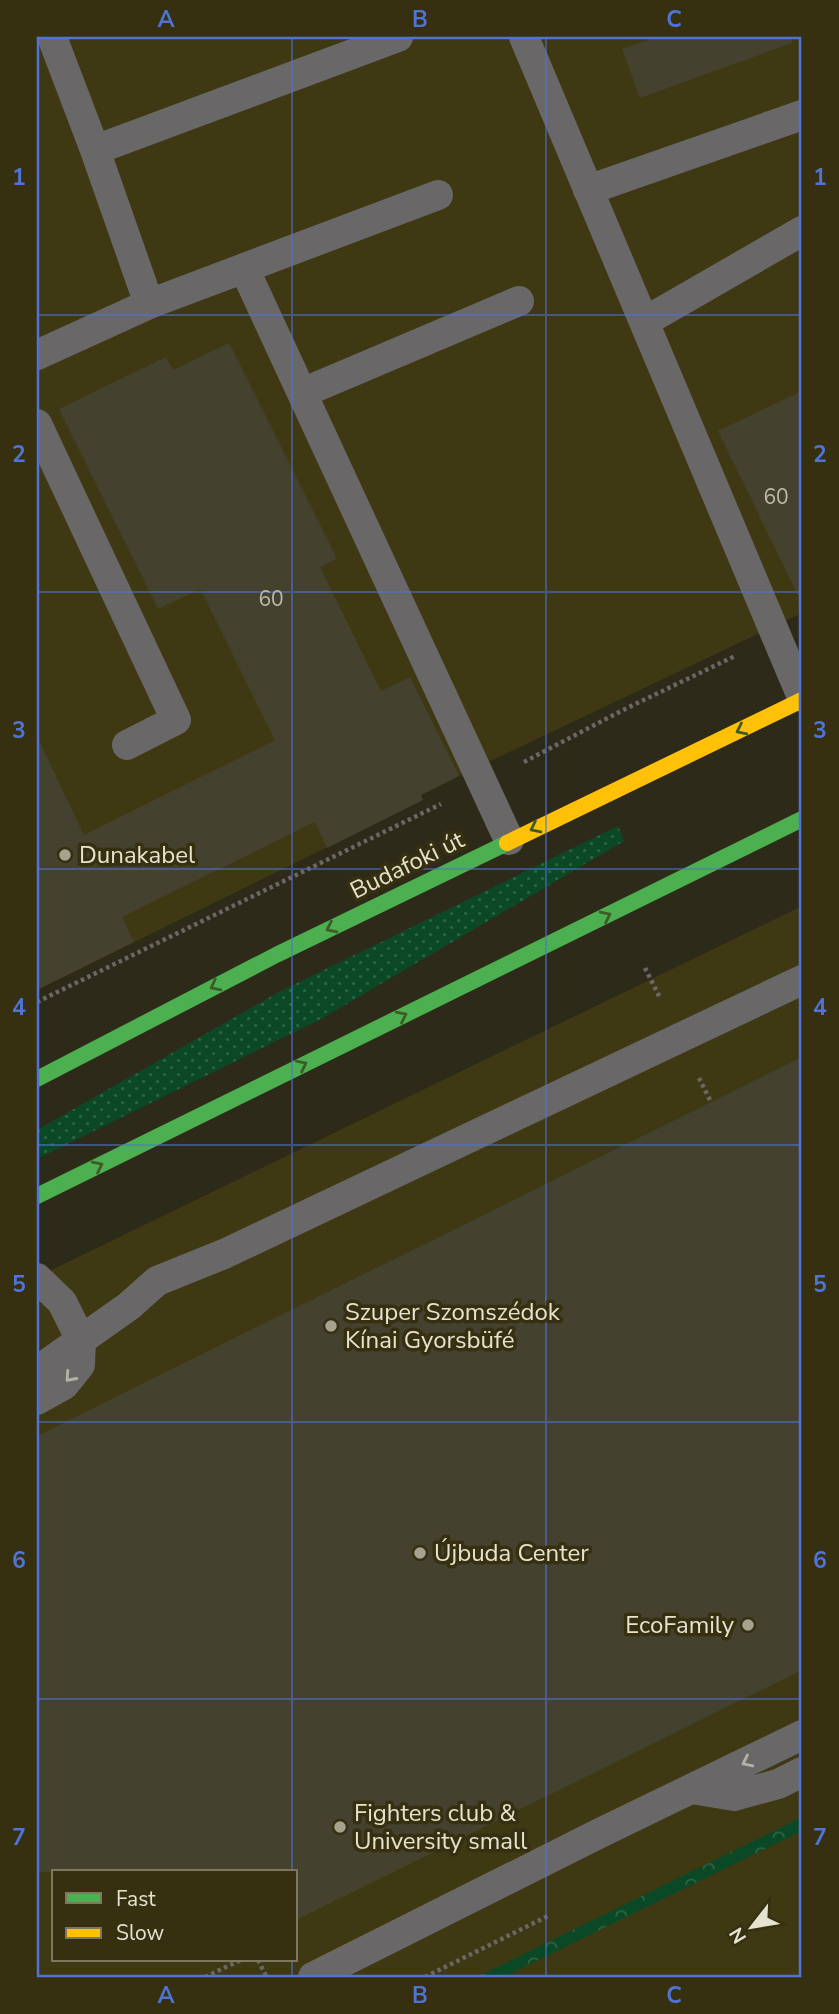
<svg xmlns="http://www.w3.org/2000/svg" width="839" height="2014" font-family="'Nunito Sans',sans-serif">
<defs>
<pattern id="grass-dots" width="8" height="8" patternUnits="userSpaceOnUse" patternTransform="scale(1.75)"><rect width="8" height="8" fill="#0b4926"/><path d="M2 2h.1M6 6h.1" fill="none" stroke="#2e6344" stroke-width="1.8" stroke-linecap="round"/></pattern>
<pattern id="forest-crowns" width="20" height="18" patternUnits="userSpaceOnUse" patternTransform="scale(1.75)"><rect width="20" height="18" fill="#0b4926"/><path d="M2 6a3 3 0 1 1 6 0M12 15a3 3 0 1 1 6 0" fill="none" stroke="#2e6344"/></pattern>
</defs>
<rect width="100%" height="100%" fill="#2e2a19"/>
<!-- built -->
<path fill="#3e3813" fill-rule="evenodd" d="M37,37H802V613L459,776L421,795L423,800L37,990Z
M802,906V1977H37V1277ZM54,1872H296V1960H54Z"/>
<!-- grass -->
<path fill="url(#grass-dots)" d="M618,826L624,841L321,1019L37,1159V1130L279,992Z"/>
<!-- forest -->
<path fill="url(#forest-crowns)" d="M802,1817V1831L504,1977H477Z"/>
<!-- building -->
<path fill="#45412f" d="M657,37H791L792,43L640,98L622,49Z
M229,343L337,559L320,567L381,691L410,677L459,776L421,795L423,800L327,848L315,822L122,917L134,942L37,990V736L84,835L275,740L200,589L158,609L59,409L166,357L173,370Z
M802,391V604L718,431Z
M802,1057V1670L296,1920V1872H37V1436Z"/>
<g fill="none" stroke-linecap="round" stroke-linejoin="round">
<!-- path -->
<path stroke="#6a6765" stroke-width="4.5" stroke-dasharray="3.5 3.5" stroke-linecap="butt" d="M524,762L623,710L735,656
M645,968L660,998
M37,1002L441,804
M699,1078L711,1102
M258,1960L266,1976
M205,1977L241,1960
M425,1977L548,1916"/>
<!-- lane -->
<path stroke="#6a6768" stroke-width="30" d="M52,37L95,150
M524,37L802,697
M588,190L802,115
M244,268L509,840
M149,304L438,195
M644,322L802,231
M37,355L149,304L95,150L398,37
M302,393L519,301
M37,424L176,720L127,745
M37,1278L62,1302L81,1340L80,1365L64,1385L37,1400
M37,1371L129,1306L157,1281L224,1254L802,980
M692,1789L734,1796L778,1784L802,1772
M313,1977L598,1834L802,1735"/>
<!-- fast -->
<path stroke="#4caf50" stroke-width="16" d="M37,1079L276,955L507,843
M37,1196L802,819"/>
<!-- slow -->
<path stroke="#ffc107" stroke-width="16" d="M507,843L802,700"/>
</g>
<!-- one-way arrows -->
<defs><path id="oneway-chevron" d="M-2-3.5L2.5 0L-2 3.5" fill="none" stroke-width="1.6" stroke-linecap="round" stroke-linejoin="round" transform="scale(1.75)"/></defs>
<g stroke="#3e5c27">
<use href="#oneway-chevron" transform="translate(741 730) rotate(154)"/>
<use href="#oneway-chevron" transform="translate(535 828) rotate(154)"/>
<use href="#oneway-chevron" transform="translate(606 916) rotate(-26)"/>
<use href="#oneway-chevron" transform="translate(331 928) rotate(154)"/>
<use href="#oneway-chevron" transform="translate(215 986) rotate(153)"/>
<use href="#oneway-chevron" transform="translate(402 1016) rotate(-26)"/>
<use href="#oneway-chevron" transform="translate(302 1065) rotate(-26)"/>
<use href="#oneway-chevron" transform="translate(98 1166) rotate(-26)"/>
</g>
<g stroke="#b4b1a6">
<use href="#oneway-chevron" transform="translate(70 1377) rotate(132)"/>
<use href="#oneway-chevron" transform="translate(747 1762) rotate(154)"/>
</g>
<!-- grid -->
<path fill="none" stroke="#4f73d6" stroke-width="2" stroke-opacity="0.55" d="M292,37V1872M546,37V1977M37,315H802M37,592H802M37,869H802M37,1145H802M37,1422H802M37,1699H802M292,1960V1977"/>
<!-- markers -->
<g fill="#a5a290" stroke="#363011" stroke-width="2.5">
<circle cx="65" cy="855" r="7"/>
<circle cx="331" cy="1326" r="7"/>
<circle cx="420" cy="1553" r="7"/>
<circle cx="748" cy="1625" r="7"/>
<circle cx="340" cy="1827" r="7"/>
</g>
<g text-anchor="middle" stroke-width="7" stroke-linejoin="round" paint-order="stroke">
<!-- number labels -->
<g font-size="21" fill="#bdbaa8">
<text x="776" y="504">60</text>
<text x="271" y="606">60</text>
</g>
<!-- poi labels -->
<g font-size="24" fill="#e5e2d0" stroke="#363011" text-anchor="start">
<text x="79" y="863">Dunakabel</text>
<text x="345" y="1320">Szuper Szomszédok<tspan x="345" dy="28">Kínai Gyorsbüfé</tspan></text>
<text x="434" y="1561">Újbuda Center</text>
<text x="734" y="1633" text-anchor="end">EcoFamily</text>
<text x="354" y="1821">Fighters club &amp;<tspan x="354" dy="28">University small</tspan></text>
</g>
<!-- street labels -->
<g font-size="24" fill="#e5e2d0" stroke="#363011">
<text transform="translate(407 865) rotate(-26)" y="8">Budafoki út</text>
</g>
</g>
<!-- border -->
<rect width="839" height="2014" fill="none" stroke="#363011" stroke-width="77"/>
<!-- legend -->
<rect x="52" y="1870" width="245" height="91" fill="#363011" stroke="#7c775d" stroke-width="2"/>
<rect x="66" y="1893" width="35" height="10" fill="#4caf50" stroke="#7c775d" stroke-width="2"/>
<text x="116" y="1906" font-size="21" fill="#e5e2d0">Fast</text>
<rect x="66" y="1928" width="35" height="10" fill="#ffc107" stroke="#7c775d" stroke-width="2"/>
<text x="116" y="1940" font-size="21" fill="#e5e2d0">Slow</text>
<!-- north arrow -->
<g transform="translate(752 1927) rotate(239)" stroke="#363011" stroke-width="5" paint-order="stroke">
<path d="M0-5L12 26L0 18L-12 26Z" fill="#e5e2d0"/>
<text y="-10" font-size="19" font-weight="bold" text-anchor="middle" fill="#e5e2d0">N</text>
</g>
<rect x="38" y="38" width="762" height="1938" fill="none" stroke="#4f73d6" stroke-width="2.5"/>
<g font-size="23" text-anchor="middle" font-weight="bold" fill="#4f73d6">
<text x="166" y="27">A</text>
<text x="420" y="27">B</text>
<text x="674" y="27">C</text>
<text x="19" y="185">1</text>
<text x="820" y="185">1</text>
<text x="19" y="462">2</text>
<text x="820" y="462">2</text>
<text x="19" y="738">3</text>
<text x="820" y="738">3</text>
<text x="19" y="1015">4</text>
<text x="820" y="1015">4</text>
<text x="19" y="1292">5</text>
<text x="820" y="1292">5</text>
<text x="19" y="1568">6</text>
<text x="820" y="1568">6</text>
<text x="19" y="1845">7</text>
<text x="820" y="1845">7</text>
<text x="166" y="2003">A</text>
<text x="420" y="2003">B</text>
<text x="674" y="2003">C</text>
</g>
</svg>
